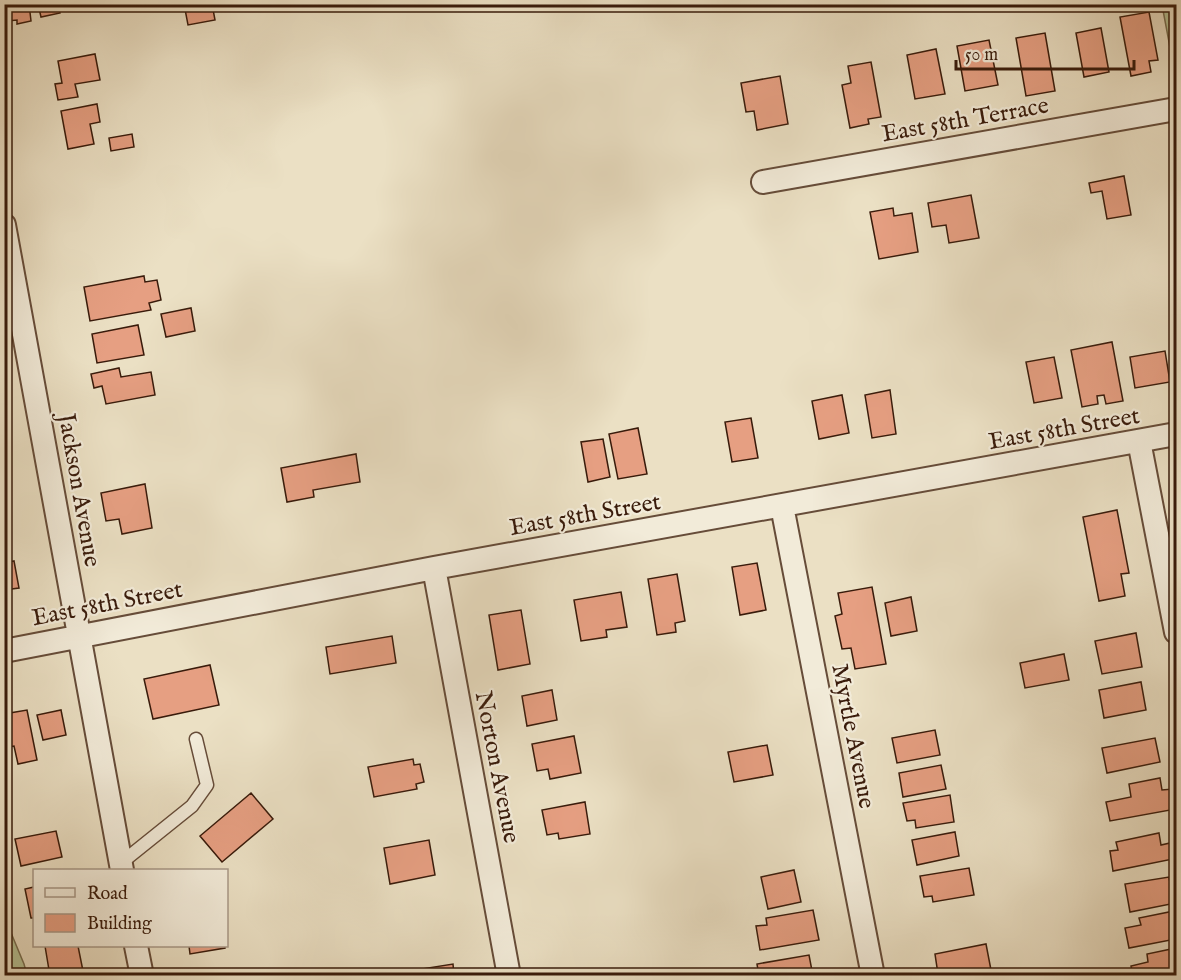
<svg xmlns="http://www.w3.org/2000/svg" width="1181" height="980" font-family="'IM FELL English',serif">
<rect width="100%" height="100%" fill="#ebe0c4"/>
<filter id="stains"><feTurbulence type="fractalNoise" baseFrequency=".00333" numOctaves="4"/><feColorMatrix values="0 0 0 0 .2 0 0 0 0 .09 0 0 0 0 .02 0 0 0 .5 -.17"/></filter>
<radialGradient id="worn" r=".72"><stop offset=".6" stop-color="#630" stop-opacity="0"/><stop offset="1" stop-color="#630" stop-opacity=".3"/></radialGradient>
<!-- green -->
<path fill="#b6c295" stroke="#786e50" stroke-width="1.5" d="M1162,5H1176V79Z
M4,916L24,964L27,975H5Z"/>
<!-- building -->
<path fill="#e69f82" stroke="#391b0b" stroke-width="1.5" d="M4,4H29L31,21L17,24V20L7,21Z
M38,4H58L60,13L41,17Z
M184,4H212L215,20L188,25Z
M1149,12L1158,60L1149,61L1151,72L1131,76L1120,17Z
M1101,28L1109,72L1084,77L1076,33Z
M1045,33L1055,91L1026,96L1016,38Z
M989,40L998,85L965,91L957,46Z
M936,49L945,94L915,99L907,55Z
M95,54L100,80L75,84L78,97L58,100L55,84L62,83L58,61Z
M871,62L881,117L868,119L869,124L850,128L842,85L851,83L848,66Z
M780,76L788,124L757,130L754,111L746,112L741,83Z
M97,104L100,122L90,124L94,144L68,149L61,111Z
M132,134L134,147L111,151L109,138Z
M1124,176L1131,215L1107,219L1102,191L1091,193L1089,183Z
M971,195L979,238L949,243L946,225L932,227L928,203Z
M893,208L894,216L912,213L918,252L879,259L870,212Z
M144,276L145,282L157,280L161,300L149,303L151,310L90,321L84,287Z
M191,308L195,331L166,337L161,314Z
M138,325L144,355L97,363L92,334Z
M1112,342L1123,401L1106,404L1104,395L1097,396L1098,404L1082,407L1071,350Z
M1165,351L1170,382L1135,388L1130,357Z
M1054,357L1062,398L1034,403L1026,362Z
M119,368L121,377L151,372L155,395L106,404L102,386L94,388L91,374Z
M890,390L896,434L872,438L865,395Z
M842,395L849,433L819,439L812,401Z
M751,418L758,458L732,462L725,422Z
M638,428L647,474L618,479L609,434Z
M603,439L610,477L588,482L581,442Z
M356,454L360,482L313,490L314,497L287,502L281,468Z
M145,484L152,528L122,534L119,519L106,521L101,493Z
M1117,510L1129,573L1121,574L1125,596L1099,601L1083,517Z
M14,561L19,588L4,590V563Z
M757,563L766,610L740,615L732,567Z
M677,574L685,621L675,623L676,632L657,635L648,579Z
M872,587L886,664L855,669L851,648L842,649L835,616L842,614L838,593Z
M621,592L627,627L606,630L607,637L581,641L574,600Z
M911,597L917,631L891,636L885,603Z
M521,610L530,664L498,670L489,615Z
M1136,633L1142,667L1102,674L1095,641Z
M392,636L396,663L330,674L326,647Z
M1064,654L1069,680L1025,688L1020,663Z
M210,665L219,705L153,719L144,679Z
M1141,682L1146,710L1104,718L1099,690Z
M552,690L557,720L527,726L522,696Z
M27,710L37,760L18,764L14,746L8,747L4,729V714Z
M61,710L66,735L43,740L37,715Z
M935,730L940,755L897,763L892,738Z
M574,736L581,773L550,779L548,769L537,771L532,744Z
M1155,738L1160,762L1107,773L1102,748Z
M767,745L773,775L734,782L728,752Z
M413,759L414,765L420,764L424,782L416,784L417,789L374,797L368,767Z
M941,765L946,789L903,797L899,773Z
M1160,778L1162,790L1173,789L1176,809L1110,821L1106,802L1131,797L1129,784Z
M251,793L273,819L222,862L200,836Z
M950,795L954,822L916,828L915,820L907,821L903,803Z
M585,802L590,834L559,839L558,833L547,835L542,810Z
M56,831L62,857L21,866L15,839Z
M955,832L959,856L917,865L912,840Z
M1159,833L1161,845L1170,843L1173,859L1113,871L1110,851L1118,850L1116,842Z
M429,840L435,875L390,884L384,848Z
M969,868L974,895L933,902L932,896L924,897L920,876Z
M794,870L801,902L768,909L761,877Z
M1169,877L1171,888L1176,887V903L1130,912L1125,884Z
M34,887V918H31L25,889Z
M813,910L819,940L760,950L756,926L767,925L766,918Z
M1174,911L1176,923V939L1129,948L1125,928L1141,925L1139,918Z
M986,944L991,970L958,976H947L946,972L938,974L935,954Z
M45,946H78L83,971L50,976Z
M189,946H225V948L190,954Z
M1176,948V976H1133L1131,966L1148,962L1147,954Z
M809,955L813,976H759L757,964Z
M453,964L454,976H397L396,973Z"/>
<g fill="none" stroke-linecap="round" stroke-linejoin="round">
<defs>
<path id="lane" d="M121,863L192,806L207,785L196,739"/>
<path id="street" d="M763,182L1176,109
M4,225L122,870
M1139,441L1176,632
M782,506L873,976
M434,568L509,976
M4,651L434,568L1176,434
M136,946L142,976"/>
</defs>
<!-- lane casing -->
<use href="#lane" stroke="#664c39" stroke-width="15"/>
<!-- street casing -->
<use href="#street" stroke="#664c39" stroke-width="26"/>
<!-- lane -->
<use href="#lane" stroke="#f2ebd9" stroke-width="12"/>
<!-- street -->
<use href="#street" stroke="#f2ebd9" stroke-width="22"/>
</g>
<g text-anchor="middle" stroke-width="4.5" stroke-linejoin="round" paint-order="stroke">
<!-- street labels -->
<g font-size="24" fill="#391b0b" stroke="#f2ebd9">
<text transform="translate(965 119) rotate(-10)" y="8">East 58th Terrace</text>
<text transform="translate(1064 428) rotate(-10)" y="8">East 58th Street</text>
<text transform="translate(80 490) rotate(80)" y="8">Jackson Avenue</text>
<text transform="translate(585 514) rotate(-10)" y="8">East 58th Street</text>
<text transform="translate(107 603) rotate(-11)" y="8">East 58th Street</text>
<text transform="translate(854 736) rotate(79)" y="8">Myrtle Avenue</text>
<text transform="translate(498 767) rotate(79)" y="8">Norton Avenue</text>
</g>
</g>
<!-- margin -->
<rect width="1181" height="980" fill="none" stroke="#ebe0c4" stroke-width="24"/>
<rect x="6" y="6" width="1169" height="968" fill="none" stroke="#391b0b" stroke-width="3"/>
<rect x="12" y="12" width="1157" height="956" fill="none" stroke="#391b0b" stroke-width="1.5"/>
<!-- legend -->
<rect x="33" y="869" width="195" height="78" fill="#f2ebd9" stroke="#a89887" stroke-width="1.5"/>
<rect x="45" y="888" width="30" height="9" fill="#f2ebd9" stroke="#a89887" stroke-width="1.5"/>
<text x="87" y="899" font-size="18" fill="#391b0b">Road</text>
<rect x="45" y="914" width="30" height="18" fill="#e69f82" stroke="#a89887" stroke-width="1.5"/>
<text x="87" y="929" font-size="18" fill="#391b0b">Building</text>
<!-- scale -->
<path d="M956 60v9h178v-9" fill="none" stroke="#391b0b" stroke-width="3"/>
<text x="965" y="60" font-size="18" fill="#391b0b" stroke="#f2ebd9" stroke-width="4.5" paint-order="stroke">50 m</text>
<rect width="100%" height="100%" filter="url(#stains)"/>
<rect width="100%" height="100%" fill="url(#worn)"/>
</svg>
